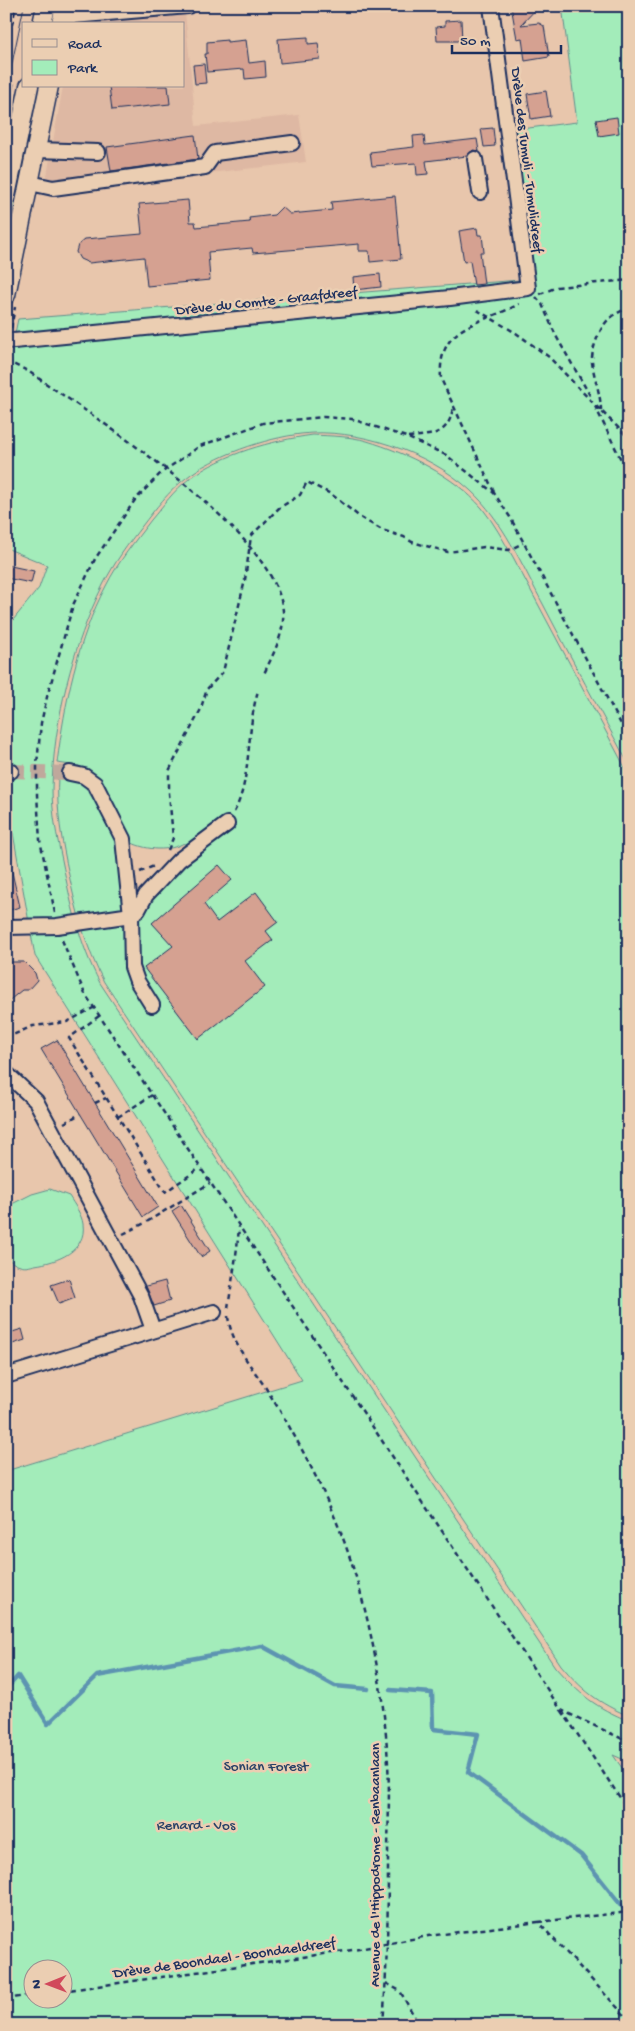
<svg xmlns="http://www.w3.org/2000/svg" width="635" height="2031" font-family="'Gochi Hand',sans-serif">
<rect width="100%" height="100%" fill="#e8c6ac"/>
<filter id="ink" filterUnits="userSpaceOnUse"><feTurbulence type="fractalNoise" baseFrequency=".02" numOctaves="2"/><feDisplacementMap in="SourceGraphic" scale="10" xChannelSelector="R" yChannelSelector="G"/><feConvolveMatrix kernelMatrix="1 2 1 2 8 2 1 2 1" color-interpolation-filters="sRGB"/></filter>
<g filter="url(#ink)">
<!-- built -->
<path fill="#deb8a3" d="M78,6H129L185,12L196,126L299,115L306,162L44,192L63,86H184V24H74Z"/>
<!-- green -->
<path fill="#a3ecba" stroke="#5f8e8c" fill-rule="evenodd" d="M562,6H627L629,19V765C600,711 571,658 543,604C522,565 503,520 470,490C429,452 355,427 301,434C266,438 213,456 186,478C169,491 155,509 142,526C128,544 114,563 103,585C73,644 53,723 52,789C52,813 57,837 62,860C71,904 79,943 100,983L555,1667C580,1695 595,1707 629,1721V1762L613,1755L629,1778V2025H6V1471L302,1380L35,956L13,833L6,831V625H9L39,588L47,565L6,548V376L18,319L520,280L504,131L577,122ZM32,1968H62V1998H32Z
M35,86H40L6,255V226Z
M313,435C330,436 350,436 367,441C407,453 454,476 482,508C494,523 503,540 513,557L629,775V1716C598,1703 582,1690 561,1665L104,982C86,948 77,913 69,875C62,842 56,810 58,776L71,777L84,785L94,800L116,840L125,902L123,909L130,908L186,850L184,843C169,852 147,850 132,843L86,771L79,766L57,763C65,703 77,640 106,586C118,562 135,541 151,520C163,506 174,490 189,479C225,453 270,441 313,435Z
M50,1189L69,1196C74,1204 82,1215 83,1224C87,1251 57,1262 35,1265C30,1266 26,1268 20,1266C15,1265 11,1261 6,1258V1207L32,1194Z"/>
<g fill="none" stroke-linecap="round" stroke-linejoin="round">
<!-- stream -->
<path stroke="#5d94b1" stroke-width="4.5" d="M6,1689L18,1676L48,1724L97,1676L262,1646L335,1686L368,1689
M390,1690L432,1693L433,1729L478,1734L468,1772L581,1855L625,1910"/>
</g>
<!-- building -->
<path fill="#d5a191" stroke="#1b2f5e" d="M511,6H539L521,25L539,23L544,26L549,57L525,61L522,38L517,39Z
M461,20L462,41H437L436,27L445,26V21Z
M308,37V44L318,43L320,59L280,63L278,39Z
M227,40V42L246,40L249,63L265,61L266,77L245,79L244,69L207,72L205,54H207V42Z
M204,64L206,83L195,84L193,65Z
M109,86H168L170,104L112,110Z
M546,91L550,116L531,119L527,94Z
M617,117L619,133L599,136L596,120Z
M493,128L495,146L484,147L481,129Z
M195,135L198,159L111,171L107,147Z
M424,135L425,145L477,139L479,151L473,150L467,156L426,161L428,174L417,175L416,163L372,166L370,152L414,147L413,136Z
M395,196L401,259L370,262L369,251H359V244L253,253L252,248L208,252L210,280L147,286L144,257L89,263L80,259L76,252L78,245L85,239L142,234L139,204L188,200L190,222H195L196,227L250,222L249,218L274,215L282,207L290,214L332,210L331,202Z
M477,228L478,235H482L484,252H480L484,284L474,285L470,261L464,262L459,231Z
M380,274L381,287L354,290L353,277Z
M6,565L34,571L31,583L6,578Z
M219,865L232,880L204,904L217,922L256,892L278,922L266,931L273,940L245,961L265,987L198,1039L144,968L173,946L152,923Z
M11,868L20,907L6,911V869Z
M6,962H24L35,973L37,980L28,990H22L6,1003Z
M57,1040L158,1207L143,1217L41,1049Z
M181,1205L210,1251L201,1257L172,1211Z
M69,1279L75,1298L59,1304L51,1285Z
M165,1281L170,1301L154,1306L146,1286Z
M22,1329L25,1340L6,1346V1334Z"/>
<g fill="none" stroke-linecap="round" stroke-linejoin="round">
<!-- minor-tunnel -->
<path stroke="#bfa89c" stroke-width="14" stroke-dasharray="14 7" stroke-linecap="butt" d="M11,771L70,773"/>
<defs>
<path id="minor" d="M62,17L188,6
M37,150L98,152
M475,159L480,192
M30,183L53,188L205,167L215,153L292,143
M6,340L14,341L450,298L528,288L491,6
M6,771H11
M6,927L57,926L131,915L123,839L95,784L84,776L70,773
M152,1005L137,981L132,967L131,915L138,910L146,895L179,860L227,824
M6,1073L36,1101L141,1296L153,1330
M6,1376L214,1312"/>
<path id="major" d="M42,24L46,6
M61,24L65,6
M6,196L29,86
M6,295L49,86"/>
</defs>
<!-- minor casing -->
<use href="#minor" stroke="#1b2f5e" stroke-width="18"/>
<!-- major casing -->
<use href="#major" stroke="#1b2f5e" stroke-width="21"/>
<!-- path -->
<path stroke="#1b2f5e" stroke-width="2.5" stroke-dasharray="5 4" stroke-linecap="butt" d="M6,15L14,10
M6,51L16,6
M540,294L557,287L629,280
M536,297L542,304L556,336L592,399
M477,310L516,333L549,357L594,404L629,476
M11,328L15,307
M6,361L28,371C93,417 275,530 283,611C285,634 272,656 263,676
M596,406L629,438
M601,411C601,394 594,379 592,362C591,350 600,327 609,319C614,314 622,311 629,307
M408,437C432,435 449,436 453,407
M494,492L441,379C437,323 481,325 519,304
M234,812C252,780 246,729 258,691
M168,850L173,838L169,793V771L200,711L207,689L223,672L245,580L251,536L279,508L300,495L307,482L331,494L361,518L382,530L404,537L412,542L441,550L448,552L484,547L509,550L523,543
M140,872L154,866
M55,913L40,840L37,795V764L41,723L47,697L73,605L95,559L135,500L161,473L200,446L263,423L323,417L352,419L406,437L446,455L494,493L510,517L629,739
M62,940L85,994L561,1710L629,1742
M99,1016L69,1038L165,1192L200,1168
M6,1038L33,1026L67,1022L93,1008
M95,1103L106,1098
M118,1117L152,1095
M64,1123L80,1114
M123,1234L145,1223L210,1183
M228,1308C232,1281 237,1254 239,1227
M228,1316C231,1346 257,1372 272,1398C296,1436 317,1477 335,1518C366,1592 384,1685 388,1764C390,1796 388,1827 388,1859C388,1914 387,1969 383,2025
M562,1711L629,1811
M538,1922L629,1912
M386,1983L400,1991L419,2025
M62,1991L359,1949L428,1936L538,1922L629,2020
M6,1999L32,1995"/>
<!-- minor -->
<use href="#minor" stroke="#ebceb2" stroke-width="14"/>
<!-- major -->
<use href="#major" stroke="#ebceb2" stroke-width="18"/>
<!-- tram -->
<path stroke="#1b2f5e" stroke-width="1" d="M6,92L24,6
M6,123L14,84"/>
</g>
</g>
<g text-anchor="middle" stroke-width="5" stroke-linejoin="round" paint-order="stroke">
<!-- street labels -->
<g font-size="15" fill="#1b2f5e" stroke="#ebceb2">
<text transform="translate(528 160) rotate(83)" y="5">Drève des Tumuli - Tumulidreef</text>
<text transform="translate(266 300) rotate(-6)" y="5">Drève du Comte - Graafdreef</text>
<text transform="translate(374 1865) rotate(-90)" y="5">Avenue de l'Hippodrome - Renbaanlaan</text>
<text transform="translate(224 1957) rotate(-8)" y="5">Drève de Boondael - Boondaeldreef</text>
</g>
<!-- park labels -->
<g font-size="15" fill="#294267" stroke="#ebceb2">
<text x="266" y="1770">Sonian Forest</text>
<text x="196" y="1829">Renard - Vos</text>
</g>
</g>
<!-- margin -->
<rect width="635" height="2031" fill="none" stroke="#ebceb2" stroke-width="25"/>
<rect x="12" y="12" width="610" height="2006" fill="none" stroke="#1b2f5e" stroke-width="2" filter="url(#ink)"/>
<!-- legend -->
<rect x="22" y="22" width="162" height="65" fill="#ebceb2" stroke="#988e90"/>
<rect x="32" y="39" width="25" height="8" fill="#ebceb2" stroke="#988e90"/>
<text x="68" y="48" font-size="15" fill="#1b2f5e">Road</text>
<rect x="32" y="60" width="25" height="15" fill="#a3ecba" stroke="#988e90"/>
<text x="68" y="72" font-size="15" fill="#1b2f5e">Park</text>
<!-- north arrow -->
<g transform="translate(48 1984) rotate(269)"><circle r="24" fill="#ebceb2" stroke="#988e90"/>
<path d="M0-4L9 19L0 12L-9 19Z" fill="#d1495b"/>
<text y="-8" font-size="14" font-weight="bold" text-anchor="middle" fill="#1b2f5e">N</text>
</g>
<!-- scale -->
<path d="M452 45v8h109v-8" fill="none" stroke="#1b2f5e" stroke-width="2.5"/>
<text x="460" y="45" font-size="15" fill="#1b2f5e" stroke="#ebceb2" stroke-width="4" paint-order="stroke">50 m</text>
</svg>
